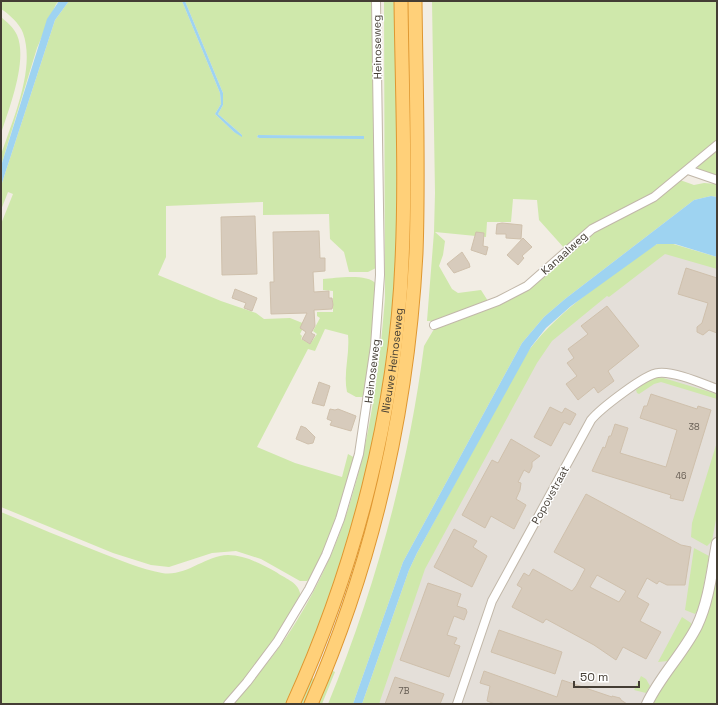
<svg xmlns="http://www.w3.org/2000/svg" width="718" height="705" font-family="'Space Grotesk',sans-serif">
<rect width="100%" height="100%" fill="#f2ede4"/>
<!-- industrial -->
<path fill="#e4dfd9" d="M665,248L717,265V704H372L437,533L543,345Z"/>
<!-- green -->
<path fill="#cfe8ab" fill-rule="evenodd" d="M1,1H59L56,4L37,48L1,166V155C12,121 36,69 23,33C20,24 9,14 1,9Z
M69,1H182L220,93L221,104L215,114L234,132L242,135L218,114L223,105V93L185,1H372L376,268L368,272H349L344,252L330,239L329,214L263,215V202L166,206V257L158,275L221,301L256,313L264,319L290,318L305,324L300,334L302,336L301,339L310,344L317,334L313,331L320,318L317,316V312H333V291L323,290V279C336,278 368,273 376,284L374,330L365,397H356L347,392C343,373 350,354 348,335L325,329L315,351L308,349L257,447L295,463L342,477L348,454L355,458L332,532L312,577L307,581H300L261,559L236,551L212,553L169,567L151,565L113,553L1,507V224L13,194L8,192L1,210V186L55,20ZM258,135L364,136V138H259L257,137Z
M384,1H397L399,208L393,305L381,400L372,449L340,571L288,704H233C255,678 278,652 296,622C358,523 376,412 385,298Z
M432,1H717V142L672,181L565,249L539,220L537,200L513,199L511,222H487L486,237L435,232L445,241L443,255L439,266L452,289L458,293L481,290L488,301L436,321H427L434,232L435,193Z
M1,17C7,22 14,28 17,35C28,61 9,108 1,134Z
M717,148V176L698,169L697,165Z
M680,180L694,185L704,183L717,184V197L711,196L694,200L565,299L544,317L522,343L403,562L353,704H328C375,589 408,470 424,346L434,329L497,304L594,229Z
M670,243L717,257V269L665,254L609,297L607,296L552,341L537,363L425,569L379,704H362L409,570L417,553L524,357C556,311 605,281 650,248L657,244Z
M660,377L717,394V399L661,382L654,384L639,394L637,393L636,390L650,379Z
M717,442V514L712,541L707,546L691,537L692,523Z
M1,512C34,526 66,539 99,552C119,560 141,569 162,573C186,577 204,556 228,555C245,555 261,564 276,572C284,578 298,582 300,593C303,609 237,689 224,704H1Z
M694,548L709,556L700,606L695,614L685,610Z
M717,564V704H652L657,694L690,647Z
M682,617L691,623L692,626L668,661L658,662Z
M331,670L335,672L322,704H317Z
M641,676L646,679L650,686L646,693L634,690Z
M311,678L315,679L304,704H299Z"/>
<!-- water -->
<path fill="#9ed3f1" d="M59,1H69L55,20L1,186V166L47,19Z
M182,1H185L223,93V105L218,114L242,135V137L234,132L215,114L221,104L220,93Z
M258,135L364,136V139L259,138L257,137Z
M711,196L717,197V257L675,244H657L571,306L546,328L531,347L417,553L409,570L362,704H353L403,562L522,343L544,317L565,299L694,200Z"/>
<!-- building -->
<path fill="#d7cbbc" stroke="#cfc0ac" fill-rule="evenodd" d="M255,216L257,274L222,275L221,217Z
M502,223L522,225L521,239L506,238V234H496L497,224Z
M319,231L320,258H325V271L313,272L314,292L329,291V298H332L333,305L332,309L314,310L315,326L311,333L315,335L310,344L302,339L306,332L300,328L307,313L271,314L270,282H274L273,232Z
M476,232L484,233L483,246L488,247L486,255L471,250Z
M523,238L532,247L522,256L524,258L518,265L507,255Z
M462,252L469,263L470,267L454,273L447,264Z
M686,268L717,278V333L709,330L703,335L697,332V327L702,323L708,303L678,294Z
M235,289L257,298L252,311L244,308L246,303L232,298Z
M607,306L639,346L608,371L614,381L598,393L594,387L578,400L566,384L577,376L567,363L574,358L568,349L588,334L581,326Z
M319,382L330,386L324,406L312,403Z
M651,394L697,409L698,406L711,410L683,501L670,498L671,495L592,471L603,447L605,448L609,436H611L615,424L628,428L620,453L666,467L677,430L640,418L644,406H647Z
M550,407L562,413L565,408L576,414L570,425L564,422L551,446L534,437Z
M330,409L335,410L338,409L356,416L351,431L330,425L332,421L327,419Z
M301,426L306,428L315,437L313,443L308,444L296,439Z
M511,439L540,456L532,462V467L529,473L524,470L518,482L521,483L520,490L516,499L526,505L514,529L491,516L485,528L462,515L492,460L498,463Z
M586,494L681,545L691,547L685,585H667L659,581L657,584L647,578L637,597L649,604L640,621L661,632L646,659L623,647L616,660L594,645L546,619L543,623L512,607L522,588L517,585L524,573L529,576L533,569L572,591L576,586L585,569L554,552ZM597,575L626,591L619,602L590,587Z
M454,529L477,541L473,547L487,556L472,587L434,567Z
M428,583L461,594L457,606L466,609L467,612L464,620L454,616L447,635L457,638L454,644L460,646L449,677L400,660Z
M499,630L562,652L555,674L491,652Z
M484,671L557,697L562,680L612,697V696L620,698L621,700L627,704H495L487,701L490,686L480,683Z
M395,677L444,694L440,704H385Z"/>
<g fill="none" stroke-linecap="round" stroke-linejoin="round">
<defs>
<path id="minor" d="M688,170L717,180
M434,325L498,301L527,286L592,229L654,197L717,145
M228,704L247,682L277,642L309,589L326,555L340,519L359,454L375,346L380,275L376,1
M457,704L492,601L591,420C600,409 645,374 658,373C674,371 701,383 717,389"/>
<path id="tertiary" d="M647,704C660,676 683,654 697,626C709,601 712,570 717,543"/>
<g id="trunk">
<path id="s1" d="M293,704C355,568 396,411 402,261C406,175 402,88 401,1"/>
<path d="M311,704C373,562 408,408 416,253C419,169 416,85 415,1"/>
</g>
</defs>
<!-- minor casing -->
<use href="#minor" stroke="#c1b7a9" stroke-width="10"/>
<!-- tertiary casing -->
<use href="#tertiary" stroke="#c1b7a9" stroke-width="12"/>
<!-- trunk casing -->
<use href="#trunk" stroke="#df9731" stroke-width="15"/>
<!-- minor -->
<use href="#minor" stroke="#fff" stroke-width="8"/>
<!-- tertiary -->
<use href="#tertiary" stroke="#fff" stroke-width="10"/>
<!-- trunk -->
<use href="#trunk" stroke="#ffd079" stroke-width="13"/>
</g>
<g text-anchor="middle" stroke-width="3" stroke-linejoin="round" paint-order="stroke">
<!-- number labels -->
<g font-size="9" fill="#696056">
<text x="694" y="430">38</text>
<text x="681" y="479">46</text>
<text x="404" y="694">7B</text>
</g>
<!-- street labels -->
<g font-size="11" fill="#443d34" stroke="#fff">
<text transform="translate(377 47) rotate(-91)" y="4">Heinoseweg</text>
<text transform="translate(564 253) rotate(-42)" y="4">Kanaalweg</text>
<text dy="4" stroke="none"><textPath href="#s1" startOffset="359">Nieuwe Heinoseweg</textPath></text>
<text transform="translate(372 371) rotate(-83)" y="4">Heinoseweg</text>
<text transform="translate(550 495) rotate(-61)" y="4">Popovstraat</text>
</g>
</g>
<!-- border -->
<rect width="718" height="705" fill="none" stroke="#443d34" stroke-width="4"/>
<!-- scale -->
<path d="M574 681v6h65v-6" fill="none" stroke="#443d34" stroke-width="2"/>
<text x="580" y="681" font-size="12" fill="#443d34" stroke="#ffffff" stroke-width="3" paint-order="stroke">50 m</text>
</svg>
